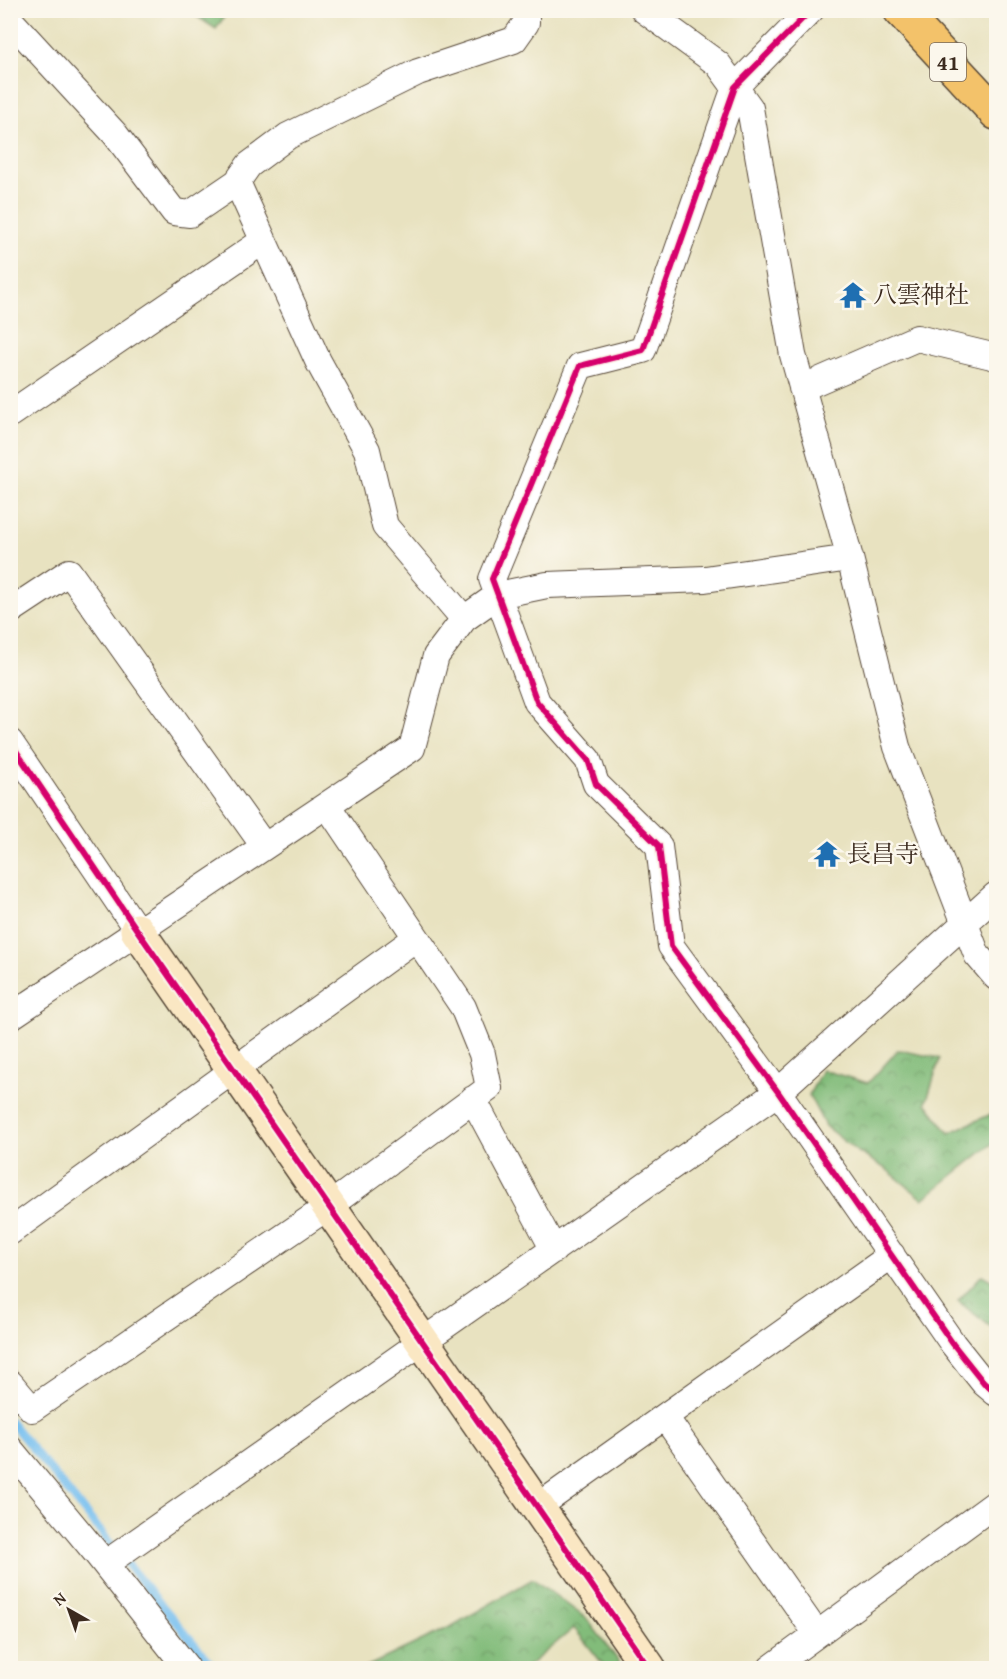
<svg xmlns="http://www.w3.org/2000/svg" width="1007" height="1679" font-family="'Gentium Book Plus','Noto Serif JP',serif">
<defs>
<pattern id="forest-crowns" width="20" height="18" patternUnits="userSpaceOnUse" patternTransform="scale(1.5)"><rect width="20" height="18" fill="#82bc7a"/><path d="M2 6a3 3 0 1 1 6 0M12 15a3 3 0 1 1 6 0" fill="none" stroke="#6c9963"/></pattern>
</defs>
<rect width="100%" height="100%" fill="#fbf7ec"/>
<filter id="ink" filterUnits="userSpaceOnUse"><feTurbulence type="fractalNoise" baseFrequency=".0167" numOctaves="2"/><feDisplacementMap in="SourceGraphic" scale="12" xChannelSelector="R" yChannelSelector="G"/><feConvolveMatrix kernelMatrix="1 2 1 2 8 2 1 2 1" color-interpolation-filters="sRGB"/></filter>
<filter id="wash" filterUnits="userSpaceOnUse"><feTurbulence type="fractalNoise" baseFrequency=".008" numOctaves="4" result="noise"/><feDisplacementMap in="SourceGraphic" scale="24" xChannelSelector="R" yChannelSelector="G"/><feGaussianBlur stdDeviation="1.35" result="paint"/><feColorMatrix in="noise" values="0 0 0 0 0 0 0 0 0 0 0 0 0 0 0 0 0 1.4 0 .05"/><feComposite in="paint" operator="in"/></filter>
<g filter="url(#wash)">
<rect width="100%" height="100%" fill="#e8e2c0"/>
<!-- forest -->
<path fill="url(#forest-crowns)" stroke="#5e734c" stroke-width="1.5" d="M188,11H228L216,29Z
M898,1050L940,1058L926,1103L949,1133L996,1112V1141L923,1199L886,1169L855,1150L825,1126L809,1095L822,1070L868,1083Z
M982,1275L996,1283V1331L958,1301Z
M533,1579L587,1619L624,1668H606L574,1628L526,1668H364L452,1626Z"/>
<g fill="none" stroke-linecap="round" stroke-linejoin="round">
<!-- stream -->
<path stroke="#77c0f0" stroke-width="8" d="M10,1421L143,1583L215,1668"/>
</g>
</g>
<g filter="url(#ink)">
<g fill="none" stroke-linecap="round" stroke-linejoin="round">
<defs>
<path id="street" d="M644,10L718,64L750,108L793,355L850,558L897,747L977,955L996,977
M811,10L735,87L643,350L580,366L492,579L537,702L588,760L596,784L659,846L671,946L778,1092L953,1344L984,1383L996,1393
M10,20L115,134L174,212L190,214L237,182
M802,388L917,338L996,357
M10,414L263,241
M10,611L69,572L264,846
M464,619L385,526L367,450L318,361L237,182L249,165L288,136L418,72L514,40L526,23V10
M10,742L137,930
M10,1017L412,748L436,656L464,619L498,595L547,585L705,579L850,558
M473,1099L554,1250
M10,1232L416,938
M10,1383L32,1409L329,1206L489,1088L482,1054L463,1007L327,805
M665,1417L817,1634
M10,1449L97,1554L187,1668
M536,1508L892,1255
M105,1564L778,1092L996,895
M771,1668L996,1503"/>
<path id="secondary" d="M137,930L649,1668"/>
<path id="primary" d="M900,10L996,113"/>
</defs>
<!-- street casing -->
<use href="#street" stroke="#554636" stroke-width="28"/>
<!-- secondary casing -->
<use href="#secondary" stroke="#554636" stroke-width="36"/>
<!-- primary casing -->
<use href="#primary" stroke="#554636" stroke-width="36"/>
<!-- street -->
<use href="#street" stroke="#fff" stroke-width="26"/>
<!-- secondary -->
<use href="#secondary" stroke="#fae7c3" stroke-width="33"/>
<!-- primary -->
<use href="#primary" stroke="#f3c26a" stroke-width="33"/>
<defs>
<path id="cycleway" d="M811,10L735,87L643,350L580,366L492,579L537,702L588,760L596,784L659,846L671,946L778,1092L953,1344L984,1383L996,1393
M10,742L137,930L649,1668"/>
</defs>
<!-- cycleway casing -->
<use href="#cycleway" stroke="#fbf7ec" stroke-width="10"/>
<!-- cycleway -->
<use href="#cycleway" stroke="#d6006c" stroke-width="6"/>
</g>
</g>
<!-- icons -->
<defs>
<symbol id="temple-bare" viewBox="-9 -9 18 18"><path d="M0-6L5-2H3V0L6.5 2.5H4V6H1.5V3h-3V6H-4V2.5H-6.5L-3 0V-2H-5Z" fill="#1f6fb2" stroke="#fbf7ec" stroke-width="2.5" paint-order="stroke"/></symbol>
</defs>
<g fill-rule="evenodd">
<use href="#temple-bare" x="834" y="276" width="38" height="38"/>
<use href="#temple-bare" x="808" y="835" width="38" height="38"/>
</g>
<g text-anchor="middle" stroke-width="5" stroke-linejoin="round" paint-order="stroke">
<!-- shield labels -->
<rect fill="#fbf7ec" stroke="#75685c" stroke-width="1.5" x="930" y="43" width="36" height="38" rx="4.5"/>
<g font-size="22" font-weight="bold" fill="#3b2a1e">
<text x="948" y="70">41</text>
</g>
<!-- poi labels -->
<g font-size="24" fill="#3b2a1e" stroke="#fbf7ec" text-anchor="start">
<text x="873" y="303">八雲神社</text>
<text x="847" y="862">長昌寺</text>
</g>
</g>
<!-- margin -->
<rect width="1007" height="1679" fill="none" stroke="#fbf7ec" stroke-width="36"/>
<!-- north arrow -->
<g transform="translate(69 1610) rotate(320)" stroke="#fbf7ec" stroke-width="4.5" paint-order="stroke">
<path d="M0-4.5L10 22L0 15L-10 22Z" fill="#3b2a1e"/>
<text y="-9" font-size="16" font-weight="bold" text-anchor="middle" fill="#3b2a1e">N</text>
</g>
</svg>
